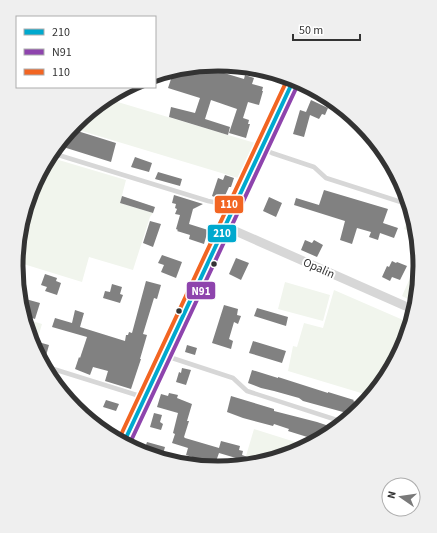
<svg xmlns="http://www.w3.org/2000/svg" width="437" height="533" font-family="'Source Sans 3',sans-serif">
<rect width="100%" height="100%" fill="#fff"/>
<!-- green -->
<path fill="#f1f5ed" d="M111,100L255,143L238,178L72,128L75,123Z
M52,158L126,180L120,203L153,213L150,217L133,270L89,257L82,282L17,262L32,189Z
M410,212L414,233L404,229Z
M419,258L421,267L414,302L402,296Z
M285,282L330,295L323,321L278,309Z
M334,290L410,323L405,344L371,396L288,371L293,346L297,347L304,323L323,328Z
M26,319L42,324L37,341L30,339Z
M254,429L308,446L296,454L262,460L246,456Z"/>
<!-- building -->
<path fill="#818181" d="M204,67L244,79L245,75L254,78L252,84L263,87L262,91H263L259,105L248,102L243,118L249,120L248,124H250L246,138L229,133L237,109L211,100L205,119L230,127L228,135L169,117L171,107L195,113L200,98L168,88L173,73Z
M311,100L328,108L325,115L322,114L319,119L310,115L304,137L293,134L300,110L306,112Z
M71,129L116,143L111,162L60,146Z
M135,157L152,163L149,172L131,167Z
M158,172L182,179L180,186L155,179Z
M225,175L234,178L231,187H229L223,200L212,196L218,178L223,180Z
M324,190L388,209L383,223L398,228L394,238L380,233L378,240L369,237L371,232L357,228L352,244L340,240L345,221L294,205L296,198L319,205Z
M174,195L203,204L193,209L189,224L208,230L204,244L189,239L190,235L177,231L178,230L176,229L180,215L175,214L177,209L175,208L176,204L172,203Z
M122,196L155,207L153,213L120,203Z
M269,197L282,203L276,217L263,211Z
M150,221L161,224L153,247L143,243Z
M305,240L312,243L314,240L323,245L317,257L301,250Z
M162,255L182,262L176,278L161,272L164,265L158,263Z
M236,258L249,263L241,280L229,274Z
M392,261L396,263L397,262L407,266L400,280L392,277L390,281L382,277L387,266L389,267Z
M45,274L57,278L56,281L61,283L57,295L45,291L47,287L41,285Z
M146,281L161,285L157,299L154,298L143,334L147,335L140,359H141L131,389L105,381L108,371L93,367L90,375L75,369L79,357L80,358L87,337L52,327L55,318L72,323L75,310L84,313L80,327L125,341L126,335H128L129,332L132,333Z
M112,284L122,287L120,294L123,295L120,303L103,298L105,291L110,292Z
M22,298L40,303L35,319L26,316Z
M224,305L238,309L237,315L241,316L238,324L234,322L229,339L233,341L231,349L212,343Z
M257,308L288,317L286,326L254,316Z
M31,340L49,345L44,363L31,344Z
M253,341L286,351L282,363L249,353Z
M187,345L197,348L195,355L185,352Z
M182,368L191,370L186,385L176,382L179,372L181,373Z
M252,370L278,378V377L328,393V392L354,400L353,401L365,405L362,410L354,415L303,401L299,398L274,391L261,388L248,383Z
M169,393L178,395L177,398L192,404L187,421H189L184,437L185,438L219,448L221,441L240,446L239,450L243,451L242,455L260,461L244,464L235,461L236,458L219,453L215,464L186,455L188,448L172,443L175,434L173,433L178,413L157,407L161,394L168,396Z
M231,396L274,409V411L317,422L335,428L317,440L288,431L289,429L274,424L273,426L243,418L227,412Z
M106,400L119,404L116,411L103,407Z
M154,413L162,415L160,422L163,424L161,430L150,427Z
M147,442L165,447L163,454L159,453L158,457L143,454Z"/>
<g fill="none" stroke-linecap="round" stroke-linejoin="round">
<!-- service -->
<path stroke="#d7d7d7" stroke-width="4.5" d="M217,64L275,76L307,87
M264,149L272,153L314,167L326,178L404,203
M55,154L208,201L223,204L233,209
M166,356L233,378L247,391L343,422
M47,367L143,397"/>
<!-- minor -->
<path stroke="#d7d7d7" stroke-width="9" d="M224,226L412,309"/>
<!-- secondary -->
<path stroke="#d0d0d0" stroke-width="13" d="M124,442L294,79"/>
<defs>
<path id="bus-1" d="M124,442L294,79"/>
<path id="bus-2" d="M129,445L299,82"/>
<path id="bus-3" d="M119,439L288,78"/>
</defs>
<!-- bus-1 casing -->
<use href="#bus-1" stroke="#fff" stroke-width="7"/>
<!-- bus-2 casing -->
<use href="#bus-2" stroke="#fff" stroke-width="7"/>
<!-- bus-3 casing -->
<use href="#bus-3" stroke="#fff" stroke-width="7"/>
<!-- bus-1 -->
<use href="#bus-1" stroke="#00a9ce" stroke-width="4"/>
<!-- bus-2 -->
<use href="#bus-2" stroke="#8e44ad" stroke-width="4"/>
<!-- bus-3 -->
<use href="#bus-3" stroke="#f26522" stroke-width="4"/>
</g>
<!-- markers -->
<g fill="#333" stroke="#fff" stroke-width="1.5">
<circle cx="214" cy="264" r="3.5"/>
<circle cx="179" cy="311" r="3.5"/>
</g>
<g text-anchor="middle" stroke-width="4" stroke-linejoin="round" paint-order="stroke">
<!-- street labels -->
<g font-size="12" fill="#333" stroke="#fff">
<text transform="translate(319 268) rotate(24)" y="4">Opalin</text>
</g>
</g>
<!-- crop -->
<path d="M0 0H437V533H0ZM23 266a195 195 0 1 1 390 0a195 195 0 1 1-390 0Z" fill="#efefef" fill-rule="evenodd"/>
<path fill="none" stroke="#333" stroke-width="5" d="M23 266a195 195 0 1 1 390 0a195 195 0 1 1-390 0Z"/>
<g stroke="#fff" stroke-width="1.5">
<rect x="214" y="195" width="30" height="19" rx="4" fill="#f26522"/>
<rect x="207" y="224" width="30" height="19" rx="4" fill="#00a9ce"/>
<rect x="186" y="281" width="30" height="19" rx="4" fill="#8e44ad"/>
</g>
<g font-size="11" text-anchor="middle" font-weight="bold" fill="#fff">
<text x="229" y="208">110</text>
<text x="222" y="237">210</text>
<text x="201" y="295">N91</text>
</g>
<!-- legend -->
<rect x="16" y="16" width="140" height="72" fill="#ffffff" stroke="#adadad"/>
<rect x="24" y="29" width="20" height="6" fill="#00a9ce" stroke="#adadad"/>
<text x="52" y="36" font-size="12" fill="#333333">210</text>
<rect x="24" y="49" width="20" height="6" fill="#8e44ad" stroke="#adadad"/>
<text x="52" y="56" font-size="12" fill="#333333">N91</text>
<rect x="24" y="69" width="20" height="6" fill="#f26522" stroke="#adadad"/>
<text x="52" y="76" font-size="12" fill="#333333">110</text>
<!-- north arrow -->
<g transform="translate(401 497) rotate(283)"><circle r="19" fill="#ffffff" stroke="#adadad"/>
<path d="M0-3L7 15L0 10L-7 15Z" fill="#7a7a7a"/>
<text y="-6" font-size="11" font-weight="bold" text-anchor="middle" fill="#333333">N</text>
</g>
<!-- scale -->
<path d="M293 34v6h67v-6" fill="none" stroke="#333333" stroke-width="2"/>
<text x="299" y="34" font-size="12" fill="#333333" stroke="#ffffff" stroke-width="3" paint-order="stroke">50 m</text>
</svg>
